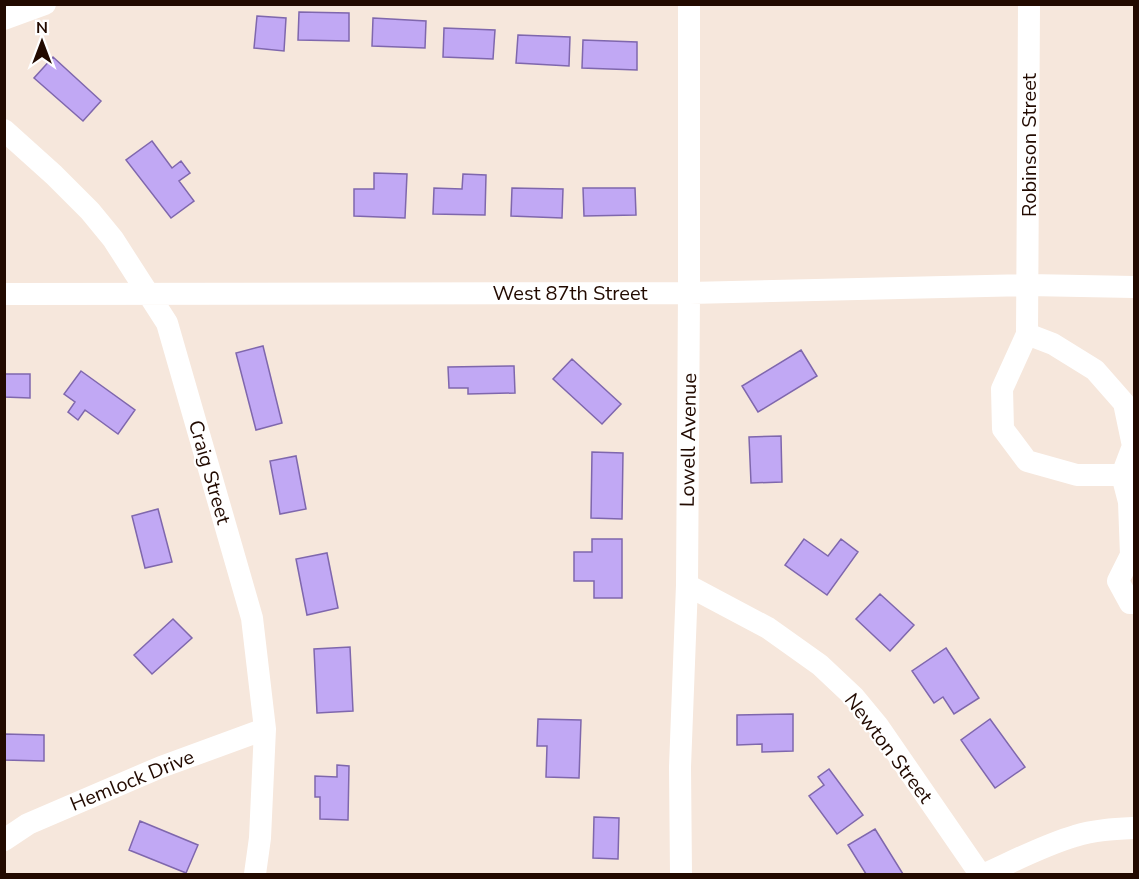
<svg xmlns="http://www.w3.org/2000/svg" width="1139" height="879" font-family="'Nunito Sans',sans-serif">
<rect width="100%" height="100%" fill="#f6e7dc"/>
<!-- building -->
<path fill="#c1a8f4" stroke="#7f67ad" stroke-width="1.5" d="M299,12L349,13V41L298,40Z
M257,16L286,18L284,51L254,48Z
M373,18L426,21L425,48L372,46Z
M444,28L495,30L493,59L443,57Z
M518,35L570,37L569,66L516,63Z
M583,40L637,42V70L582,68Z
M53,57L101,101L83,121L34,78Z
M152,141L172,168L181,161L190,173L179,181L194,201L171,218L126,160Z
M374,173L407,174L405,218L354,216V189H374Z
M463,174L486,175L485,215L433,214L434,188L462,189Z
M512,188L563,189L562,218L511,216Z
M583,188H635L636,215L584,216Z
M263,346L282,423L256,430L236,353Z
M801,350L817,376L758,412L742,386Z
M572,359L621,404L602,424L553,379Z
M514,366L515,393L468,394V388H449L448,367Z
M81,371L135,410L118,434L85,410L78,420L68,412L75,402L64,394Z
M4,374H30V398L4,397Z
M781,436L782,482L751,483L749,437Z
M592,452L623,453L622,519L591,518Z
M296,456L306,509L280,514L270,461Z
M158,509L172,562L145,568L132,516Z
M592,539H622V598H594V581H574V552H592Z
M804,539L828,556L841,539L858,552L827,595L785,565Z
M327,553L338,608L307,615L296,559Z
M880,594L914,625L890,651L856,619Z
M173,619L192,638L152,674L134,655Z
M350,647L353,711L317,713L314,649Z
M946,648L979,698L954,714L943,697L934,703L912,671Z
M793,714V751L762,752V744L737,745V715Z
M538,719L581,720L579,778L546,777L547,746H537Z
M990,719L1025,767L995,788L961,740Z
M4,734L44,735V761L4,760Z
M337,765L349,766L348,820L320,819V797H315V776L337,777Z
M829,769L863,815L837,834L809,796L824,785L818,777Z
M594,817L619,818L618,859L593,858Z
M140,821L198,845L186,873L129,850Z
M875,829L903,874H866L848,845Z"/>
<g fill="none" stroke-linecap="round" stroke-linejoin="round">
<!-- minor -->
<path stroke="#fff" stroke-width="22" d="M4,19L45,4
M4,130L54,175L90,211L113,239L167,323L252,618L265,729L260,838L255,874
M4,294L689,293L1028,285L1134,287
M1027,334L1053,344L1095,370L1124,403L1133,446L1122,475H1077L1027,461L1003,429L1002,389L1027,334L1029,4
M1122,475L1129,502L1131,555L1118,581L1130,603H1134
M687,585L768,628L820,665L854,697L878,726L980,874
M4,840L28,824L161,767L265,729
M681,874L680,767L687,585L689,293V4
M985,874C1014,861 1044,845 1075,836C1094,830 1115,829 1134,828"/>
</g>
<g text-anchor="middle" stroke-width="4.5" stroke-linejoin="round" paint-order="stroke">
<!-- street labels -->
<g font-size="20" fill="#220a00" stroke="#fff">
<text transform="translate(1029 145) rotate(-90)" y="7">Robinson Street</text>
<text x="570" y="300">West 87th Street</text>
<text transform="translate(688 440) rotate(-89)" y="7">Lowell Avenue</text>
<text transform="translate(210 472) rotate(74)" y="7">Craig Street</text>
<text transform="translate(889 748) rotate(53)" y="7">Newton Street</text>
<text transform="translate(132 780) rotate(-22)" y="7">Hemlock Drive</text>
</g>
</g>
<!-- border -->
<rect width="1139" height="879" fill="none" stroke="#220a00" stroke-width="12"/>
<!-- north arrow -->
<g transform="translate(42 42)" stroke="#ffffff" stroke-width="4.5" paint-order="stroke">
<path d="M0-4.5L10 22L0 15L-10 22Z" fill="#220a00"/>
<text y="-9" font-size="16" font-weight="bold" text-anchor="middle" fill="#220a00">N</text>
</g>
</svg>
